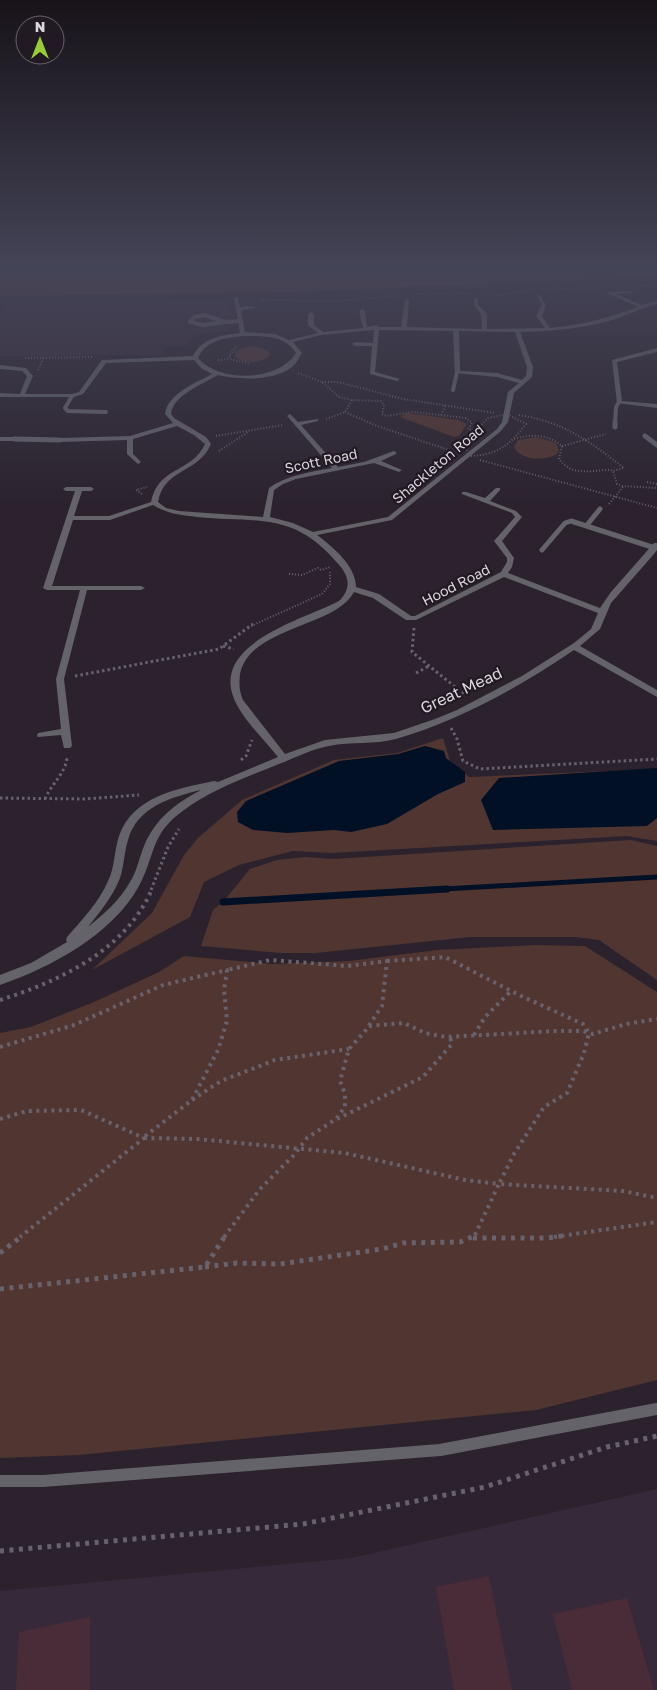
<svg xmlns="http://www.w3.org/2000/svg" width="657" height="1690" font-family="'Golos Text',sans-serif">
<rect width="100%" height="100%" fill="#2b222d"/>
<!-- built -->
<path fill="#362939" d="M177,301H227L233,330L199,334L189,341V346H165L163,355L0,356V316L6,306H73Z
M657,1489V1690H0V1591L351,1558Z"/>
<!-- green -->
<path fill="#513531" d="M0,269H657V277L285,292L0,296Z
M254,346L268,350L270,355C261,364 245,364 235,357V352L242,348Z
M407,413L459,420L467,424L460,435L454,437L400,417Z
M537,437L556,443L559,450L557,454C545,461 521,461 514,447L518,440Z
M443,738L450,761L469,777L657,769V841L627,836L332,853L293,851L239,865L204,882L190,917L92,970L152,913L184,855L198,838L242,800L334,760L397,753Z
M631,840L657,846V980L599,940L576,937H470L316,953H281L201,946L213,910L223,902L250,869L277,860L305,857L334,859Z
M536,945L585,946L657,992V1380L536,1410L79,1455L0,1458V1033L31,1027L94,1002L159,972L184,956L272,964L349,961L437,950Z"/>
<!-- water -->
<path fill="#021025" d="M425,746L444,751L446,758L465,772V782L438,794L387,824L351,832L334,830L287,833L253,830L238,822L237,812L246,801L339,761L398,754Z
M657,768V818L647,826L493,830L481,800L499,778Z"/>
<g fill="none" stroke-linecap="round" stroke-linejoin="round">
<!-- stream-far1 -->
<path stroke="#021025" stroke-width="5" d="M426,890L657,877"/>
<!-- stream -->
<path stroke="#021025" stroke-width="7" d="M223,902L447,889"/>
</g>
<!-- building -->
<path fill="#4a2b38" d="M489,1576L512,1690H454L436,1587Z
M627,1598L654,1690H572L553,1614Z
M90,1617V1690H16L19,1632Z"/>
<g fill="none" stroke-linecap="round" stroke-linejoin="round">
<!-- path-far3 -->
<path stroke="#69616b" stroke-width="2" stroke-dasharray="1 2" stroke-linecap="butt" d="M650,284L657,283
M640,285L657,286
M546,288L600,290
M417,294L470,293
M484,294L499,295L530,290
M260,300L336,301L398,296
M236,347L229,356L230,359L251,364
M25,358L94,357
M218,360L230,359
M38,370L44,357
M298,373L322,382L339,397L352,400L381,401L384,405L382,414L386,416L413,412L466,418L472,423L468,429L477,431
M322,382H338L403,399L495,413
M345,412L377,426L455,452
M507,414L526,424C510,445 496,456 468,456L465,442L488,418Z
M441,415L446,404
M519,415C564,422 589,441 624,468L613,471
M326,419L345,412L352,400
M216,436L283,425
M514,439C531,434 548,434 562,446L559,459C572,477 591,470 610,470L613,471L617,484L622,486L657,488
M562,446L606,434
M219,451L248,432
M480,460L657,508
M647,482L657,484
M142,494L136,490L147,487
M609,504L623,487
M289,574L302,575L318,568L321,570L330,567
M251,626L322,594L330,584V572"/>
<!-- path-far2 -->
<path stroke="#69616b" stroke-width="3" stroke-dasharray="2.5 3" stroke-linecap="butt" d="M414,628L412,652L465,695
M223,646L234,649
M416,673L429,666
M75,676L219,649L253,624
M451,728L457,739L463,761L480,769L657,759
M241,760L246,756L252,740
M0,798L85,799L139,795
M45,799C51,784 67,772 67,756
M151,890L168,847L179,829"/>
<!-- path-far1 -->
<path stroke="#69616b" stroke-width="4" stroke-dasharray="3 4.5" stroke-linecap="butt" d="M387,961L445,957L519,995L583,1024L589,1033L584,1053L567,1093L544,1107L514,1154L499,1184L623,1191L657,1198
M0,1000C60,981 126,950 152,889
M369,1026L404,1023L425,1033L446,1037L556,1031H583L593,1034L626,1024L657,1019
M474,1035L485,1017L511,991
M0,1047L74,1025L163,985L227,970L224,990L227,1021L218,1050L192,1100L144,1137
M192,1100L221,1081L275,1060L349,1049
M0,1119L27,1111L81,1110L144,1138L20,1237
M337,1119L423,1077L452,1044L450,1037
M144,1138L197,1139L345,1153L465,1180L499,1184L474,1237
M224,1237L260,1189L294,1155L307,1138L336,1119L345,1107V1094L340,1081L349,1049L366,1030L382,1006L387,961L348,966L270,960L227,970
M554,1237L657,1222"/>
<!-- path -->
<path stroke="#69616b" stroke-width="5" stroke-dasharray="4 5.5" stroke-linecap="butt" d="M473,1238H546L563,1236
M0,1253L22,1236
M205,1267L237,1263L280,1264L382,1249L403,1243L460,1242L474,1236
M0,1289L205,1267L225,1236
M0,1551L303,1524L485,1487L607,1447L657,1436"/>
<!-- lane-far2 -->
<path stroke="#64636a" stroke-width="4" d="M205,315L225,322L203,325L190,322L194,317Z
M225,322L241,321
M453,390L457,372
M72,396L65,408L68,411L106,412
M615,424L616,407L619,402"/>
<!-- lane-far1 -->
<path stroke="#64636a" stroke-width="5" d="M615,427V422
M645,436L657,445
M14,439L60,440
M587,525L600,509
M542,550L565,523L571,521L655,548"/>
<!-- lane -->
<path stroke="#64636a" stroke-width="12" d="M0,1481H43L440,1450L657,1409"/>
<!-- street -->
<path fill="#64636a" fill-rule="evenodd" d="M634,291L632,293L616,294L642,305L657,301V304C641,308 626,316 609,321C580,329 550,331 520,332L533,367L532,377L514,393L508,422L501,431L392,520L317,535C333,547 356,566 356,587L379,594L411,616H415L501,572L507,562V558L494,541L515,517L512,513L462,494V492H466L485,498L496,488H500V490L490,501L516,511L522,517L502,541L514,558L512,567L508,573L600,608L611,592L654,543H657V550L654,554L611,603L600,629L580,646L657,690V697L574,650C519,687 461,720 396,739C374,745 351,741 329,746C311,749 295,758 279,764C247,777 212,789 184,810C150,834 156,854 139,886C113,934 50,968 0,985V975L31,963L67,942L66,940L67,937C82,920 99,902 108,881C115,867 114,851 119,836C133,796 177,789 214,781L218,782L278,757C264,739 240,717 233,696C214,642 305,619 339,601C351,589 350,577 339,565C294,511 259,523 197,517C182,515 167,514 153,505L110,520H73L52,586H141L145,588L141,590H87L64,679L72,746L70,748H64L61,735L38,737L37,735L38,733L61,729L56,679L80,590H47L43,588L75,491H66L63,489L66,487H91L94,489L91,491H82L74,516H109L151,502C158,466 192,473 205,444L194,435L177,426L133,439V454L141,462L138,464L127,454V440L60,442L57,440L60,438L130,436L173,423L165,414C168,393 196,383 212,374L201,368L194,360L106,363L83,394L74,397H0V393L20,394L27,376L22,371L0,369V365L26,368L33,376L25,394H72L79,392L102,360L193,356C202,338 222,335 240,333L234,298L236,297L238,298L240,307L253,306L256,308L241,310L245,332L275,334L289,340L318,333L308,325V314L311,312L314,314V325L323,332L363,328L359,311L362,309L365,311L367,327L377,325L379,327H401L405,300L407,299L409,300L407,327L482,329L481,314L474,305V299L476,298L478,299V305L487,314V329L545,328L536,316L542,305L537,295L539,294L546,305L542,316L550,328C581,325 609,318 638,307L607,293L609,292ZM374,330L373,343L355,342L352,344L355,346H372L370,374L397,381L400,379L375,372L379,330L453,331L455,373L497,377L519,383L508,392L502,422L497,429L388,517L313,532L293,523L270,517L274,490L283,484L296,479L374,463L399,472L402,470L381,461L396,454V452L394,451L364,462L338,467L301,425L318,421V419L298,422L290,414L287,416L288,417L332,468C310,472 287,475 269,488L263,517L179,511L166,508L158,502C164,468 198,474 211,444L206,437L174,418L171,414C173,395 203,384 218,375C239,380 280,382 296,363C298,360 300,356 302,353L293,342L321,335ZM459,331L515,332L527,367L526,376L522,380L497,373L460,371ZM243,336C263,336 285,335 296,353C278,382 219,383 198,358C206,340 225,338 243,336ZM504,577L598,613L591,629L574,643L522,676L457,710L435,719L394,733L325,740L285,754L243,700C239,691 239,683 240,674C249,627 336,627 354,592L373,598L406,620H416ZM201,790C176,803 155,819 144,846C139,858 137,871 130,882C120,900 104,914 88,927C100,912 113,896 120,878C124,866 124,853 128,840C137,807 171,797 201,790Z
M657,348V352L617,362L622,401L657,404V408L617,403L612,360Z
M0,437H14L17,439L14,441H0Z"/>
</g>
<!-- sky -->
<linearGradient id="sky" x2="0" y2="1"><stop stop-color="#181319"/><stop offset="0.53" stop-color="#444457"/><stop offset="1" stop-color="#444457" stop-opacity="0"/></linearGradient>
<rect width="657" height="505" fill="url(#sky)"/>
<g text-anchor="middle" stroke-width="4.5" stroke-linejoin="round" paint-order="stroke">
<!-- far-street labels -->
<g font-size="14" fill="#dbd5dc" stroke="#211923">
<text transform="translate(321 461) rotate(-12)" y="5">Scott Road</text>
<text transform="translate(438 464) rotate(-40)" y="5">Shackleton Road</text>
<text transform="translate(456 585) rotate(-27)" y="5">Hood Road</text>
</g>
<!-- street labels -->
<g font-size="16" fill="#dbd5dc" stroke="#211923">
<text transform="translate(461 690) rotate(-25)" y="6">Great Mead</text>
</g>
</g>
<!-- north arrow -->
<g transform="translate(40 40)"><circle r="24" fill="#211923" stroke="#6b646d"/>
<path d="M0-4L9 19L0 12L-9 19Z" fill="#98cb36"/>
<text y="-8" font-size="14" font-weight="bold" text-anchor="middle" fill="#dbd5dc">N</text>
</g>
</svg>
